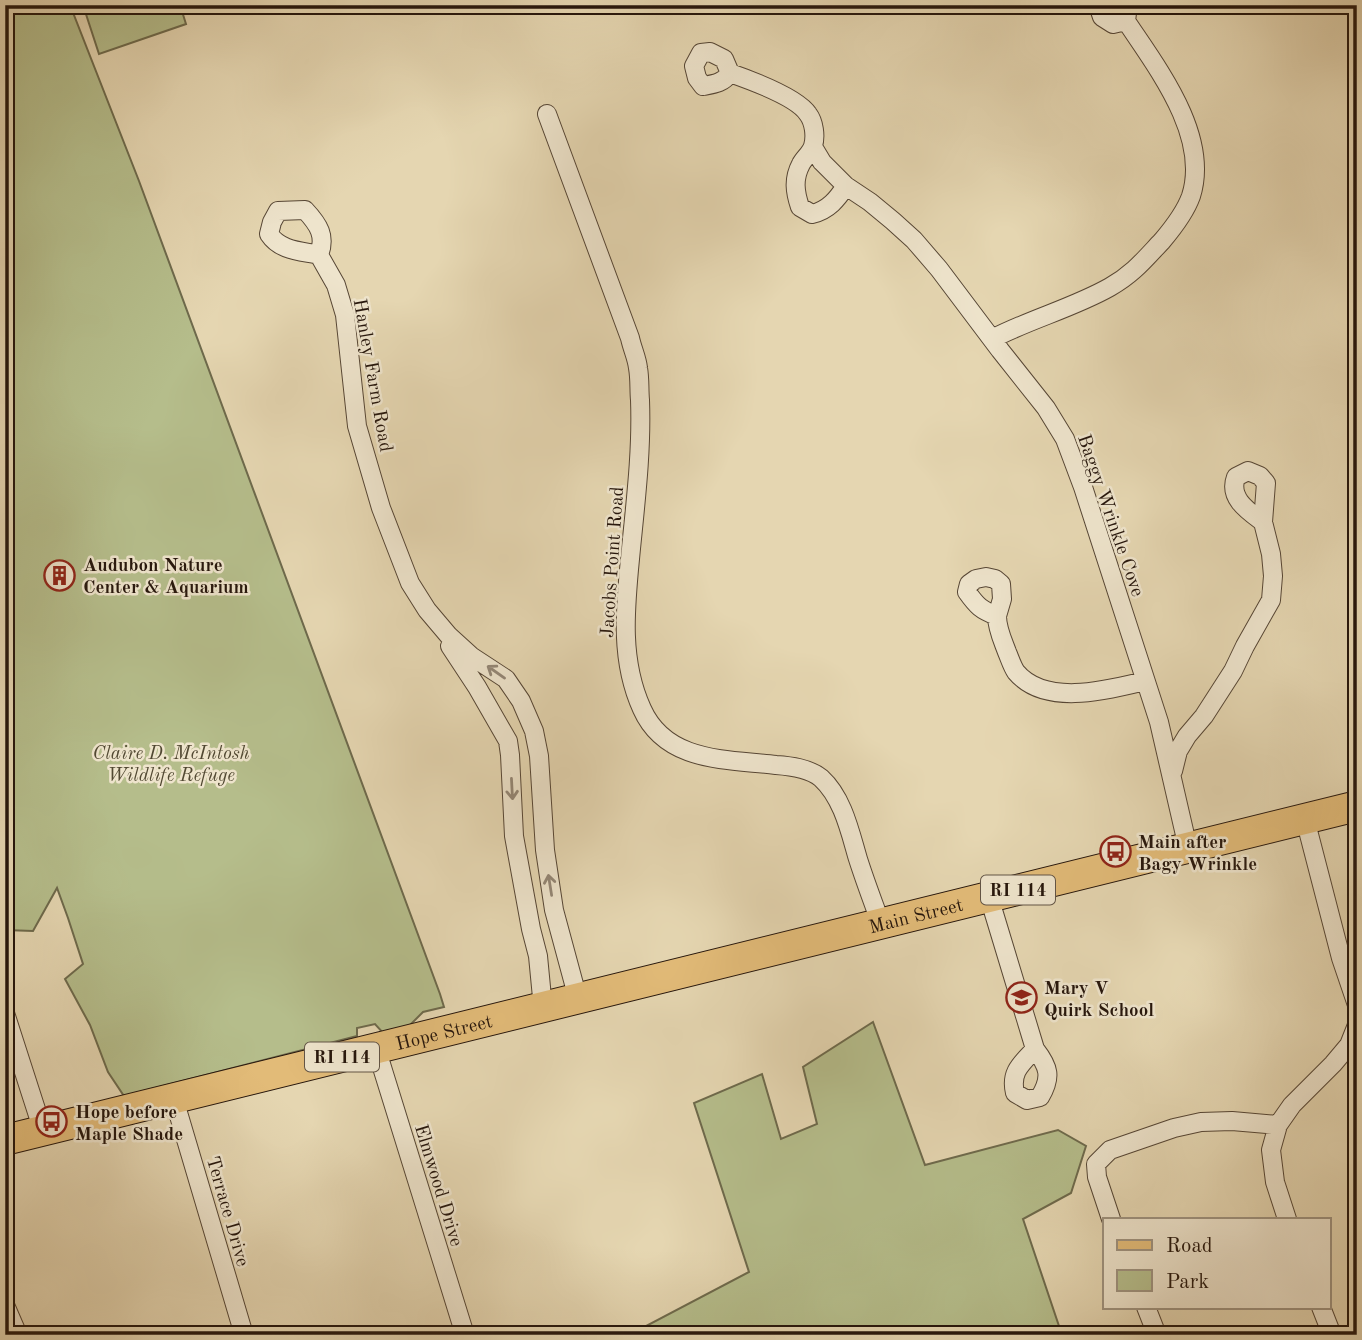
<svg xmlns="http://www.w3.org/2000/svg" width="1362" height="1340" font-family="'Old Standard TT',serif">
<rect width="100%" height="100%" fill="#e5d6b1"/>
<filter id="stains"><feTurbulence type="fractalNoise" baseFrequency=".00286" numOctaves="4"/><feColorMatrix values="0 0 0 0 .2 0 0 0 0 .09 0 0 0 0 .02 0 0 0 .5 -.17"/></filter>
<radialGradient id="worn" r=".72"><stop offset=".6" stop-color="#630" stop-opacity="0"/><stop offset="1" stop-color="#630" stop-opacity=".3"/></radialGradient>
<!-- green -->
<path fill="#b5bd8b" stroke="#6e6a4c" stroke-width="2" d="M5,5H70L139,181L440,994L444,1007L423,1012L405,1030L384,1034L375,1024L357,1028V1036L124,1096L108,1072L90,1025L65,979L83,964L68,918L57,888L33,931L5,930Z
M83,5H180L186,24L99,54Z
M873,1022L925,1165L1058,1130L1086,1146L1071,1193L1023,1219L1062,1335H648L646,1326L749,1272L694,1103L762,1074L781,1139L817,1124L803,1067Z"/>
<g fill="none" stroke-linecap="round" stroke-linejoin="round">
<defs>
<path id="street" d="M1098,5L1102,17L1113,24L1126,21
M710,52L724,59L730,73C723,83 715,84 703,86L697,78L694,66L701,53Z
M730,73C750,80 797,97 808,114C814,122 816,136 813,146C811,153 804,158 801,164C793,179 795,192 800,207L812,214C829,210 837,199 846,186
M547,114L630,338C632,348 637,358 638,368C640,379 639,390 640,400C642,453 635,506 630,559C625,610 620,661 642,709C666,763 727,759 776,765C790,766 809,768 821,778C843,798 850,832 858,859C865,881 873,902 881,924
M813,147L822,162L846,186L870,202L893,221L914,240L939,269L1000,350L1046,408L1065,439L1083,487L1159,722L1188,848
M319,255C326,236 319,225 305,210L278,211L272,222L269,234C280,251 301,251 319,255L336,285L345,315L357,426L381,508L410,583L427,610L449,636L471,656L506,679L521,701L534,731L539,756L545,850L554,910L578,999
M992,339C1030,319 1073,308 1110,287C1133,274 1144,260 1162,241C1173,228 1185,213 1191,196C1210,136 1158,69 1126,21L1128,5
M1248,471L1260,476L1266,483L1263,522C1248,511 1228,498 1236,477Z
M986,577L995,579L1001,584L1002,599L997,616C981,610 977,606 967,592L969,584L976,579Z
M997,616C997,629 1003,641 1007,652C1010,659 1012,666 1016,672C1045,707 1108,690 1145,681
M450,646L477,687L508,741L510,755L514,836L531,929L538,956L543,1008
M1173,771L1178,751L1187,736L1204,716L1233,671L1245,646L1271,600L1273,576L1271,554L1263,522
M1305,819L1341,958L1357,1005
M989,897L1035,1049C1021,1064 1010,1072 1015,1093L1027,1100L1040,1097C1052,1077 1049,1067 1035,1049
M5,1013L43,1131
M376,1048L465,1335
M174,1099L244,1335
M1111,1219L1097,1177L1096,1164L1110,1150L1174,1128L1201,1122L1232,1121L1278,1125
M1287,1219L1275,1182L1271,1150L1278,1125L1292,1105L1333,1064L1349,1045L1357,1025
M5,1305L18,1335
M1146,1307L1157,1335
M1321,1307L1332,1335"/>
<g id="primary">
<path id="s1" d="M5,1140L1357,806"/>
</g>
</defs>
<!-- street casing -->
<use href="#street" stroke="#564635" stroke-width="20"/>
<!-- primary casing -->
<use href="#primary" stroke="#26160c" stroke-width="32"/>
<!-- street -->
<use href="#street" stroke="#eee4cc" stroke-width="18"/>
<!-- primary -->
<use href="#primary" stroke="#e2bb78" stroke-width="30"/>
</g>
<!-- one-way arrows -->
<defs><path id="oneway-shaft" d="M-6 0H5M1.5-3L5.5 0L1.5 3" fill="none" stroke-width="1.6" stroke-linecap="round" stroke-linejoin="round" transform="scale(1.75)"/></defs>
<g stroke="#948776">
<use href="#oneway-shaft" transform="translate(496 672) rotate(-145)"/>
<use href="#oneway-shaft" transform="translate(512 789) rotate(87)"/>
<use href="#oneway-shaft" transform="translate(550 885) rotate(-99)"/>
</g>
<!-- icons -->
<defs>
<symbol id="building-ring" viewBox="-11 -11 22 22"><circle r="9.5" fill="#eee4cc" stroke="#8f2418" stroke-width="1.5"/><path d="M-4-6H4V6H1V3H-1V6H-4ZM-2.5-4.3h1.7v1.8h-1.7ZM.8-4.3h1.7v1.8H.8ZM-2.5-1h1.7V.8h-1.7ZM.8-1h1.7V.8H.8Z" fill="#8f2418"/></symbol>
<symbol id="bus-ring" viewBox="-11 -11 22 22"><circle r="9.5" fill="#eee4cc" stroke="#8f2418" stroke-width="1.5"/><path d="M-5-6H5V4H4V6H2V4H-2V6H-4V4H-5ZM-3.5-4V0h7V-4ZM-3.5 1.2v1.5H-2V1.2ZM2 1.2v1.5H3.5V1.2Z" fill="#8f2418"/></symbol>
<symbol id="school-ring" viewBox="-11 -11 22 22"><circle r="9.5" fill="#eee4cc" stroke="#8f2418" stroke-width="1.5"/><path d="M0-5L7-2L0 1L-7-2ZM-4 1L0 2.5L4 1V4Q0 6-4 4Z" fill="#8f2418"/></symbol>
</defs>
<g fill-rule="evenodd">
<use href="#building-ring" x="42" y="558" width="35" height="35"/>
<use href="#bus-ring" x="1098" y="834" width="35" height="35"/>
<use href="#school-ring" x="1004" y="980" width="35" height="35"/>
<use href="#bus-ring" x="34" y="1104" width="35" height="35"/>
</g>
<g text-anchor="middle" stroke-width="5" stroke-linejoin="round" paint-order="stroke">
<!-- shield labels -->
<g fill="#eee4cc" stroke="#625446" stroke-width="2">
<rect x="981" y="875.5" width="74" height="29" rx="5"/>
<rect x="305" y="1042.5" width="74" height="29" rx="5"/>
</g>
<g font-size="18" font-weight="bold" fill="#26160c">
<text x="1018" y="896">RI 114</text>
<text x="342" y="1063">RI 114</text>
</g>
<!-- street labels -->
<g font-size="19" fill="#26160c" stroke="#eee4cc">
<text transform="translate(374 375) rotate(80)" y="7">Hanley Farm Road</text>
<text transform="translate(1112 515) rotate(71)" y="7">Baggy Wrinkle Cove</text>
<text transform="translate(611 562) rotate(-86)" y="7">Jacobs Point Road</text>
<text dy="7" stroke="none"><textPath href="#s1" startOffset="938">Main Street</textPath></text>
<text dy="7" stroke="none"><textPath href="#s1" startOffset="452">Hope Street</textPath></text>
<text transform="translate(440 1185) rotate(73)" y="7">Elmwood Drive</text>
<text transform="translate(229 1211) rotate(74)" y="7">Terrace Drive</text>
</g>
<!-- poi labels -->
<g font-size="19" font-weight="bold" fill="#26160c" stroke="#eee4cc" text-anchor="start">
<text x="83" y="571">Audubon Nature<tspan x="83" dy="22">Center &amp; Aquarium</tspan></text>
<text x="1138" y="848">Main after<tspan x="1138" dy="22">Bagy Wrinkle</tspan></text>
<text x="1044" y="994">Mary V<tspan x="1044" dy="22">Quirk School</tspan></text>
<text x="75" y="1118">Hope before<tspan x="75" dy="22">Maple Shade</tspan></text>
</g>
<!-- park labels -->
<g font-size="19" font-style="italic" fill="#514832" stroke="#eee4cc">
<text x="171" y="759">Claire D. McIntosh<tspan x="171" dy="22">Wildlife Refuge</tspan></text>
</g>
</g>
<!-- margin -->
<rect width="1362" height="1340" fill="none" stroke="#e5d6b1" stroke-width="28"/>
<rect x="7" y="7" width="1348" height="1326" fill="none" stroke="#26160c" stroke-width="3.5"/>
<rect x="14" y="14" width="1334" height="1312" fill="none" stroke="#26160c" stroke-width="2"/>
<!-- legend -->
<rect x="1103" y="1218" width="228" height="91" fill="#eee4cc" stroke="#9e927f" stroke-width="2"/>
<rect x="1117" y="1240" width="35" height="10" fill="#e2bb78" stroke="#9e927f" stroke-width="2"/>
<text x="1166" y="1252" font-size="21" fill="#26160c">Road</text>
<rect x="1117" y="1270" width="35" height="21" fill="#b5bd8b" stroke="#9e927f" stroke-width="2"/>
<text x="1166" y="1288" font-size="21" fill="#26160c">Park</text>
<rect width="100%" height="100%" filter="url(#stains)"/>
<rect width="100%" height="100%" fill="url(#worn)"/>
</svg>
